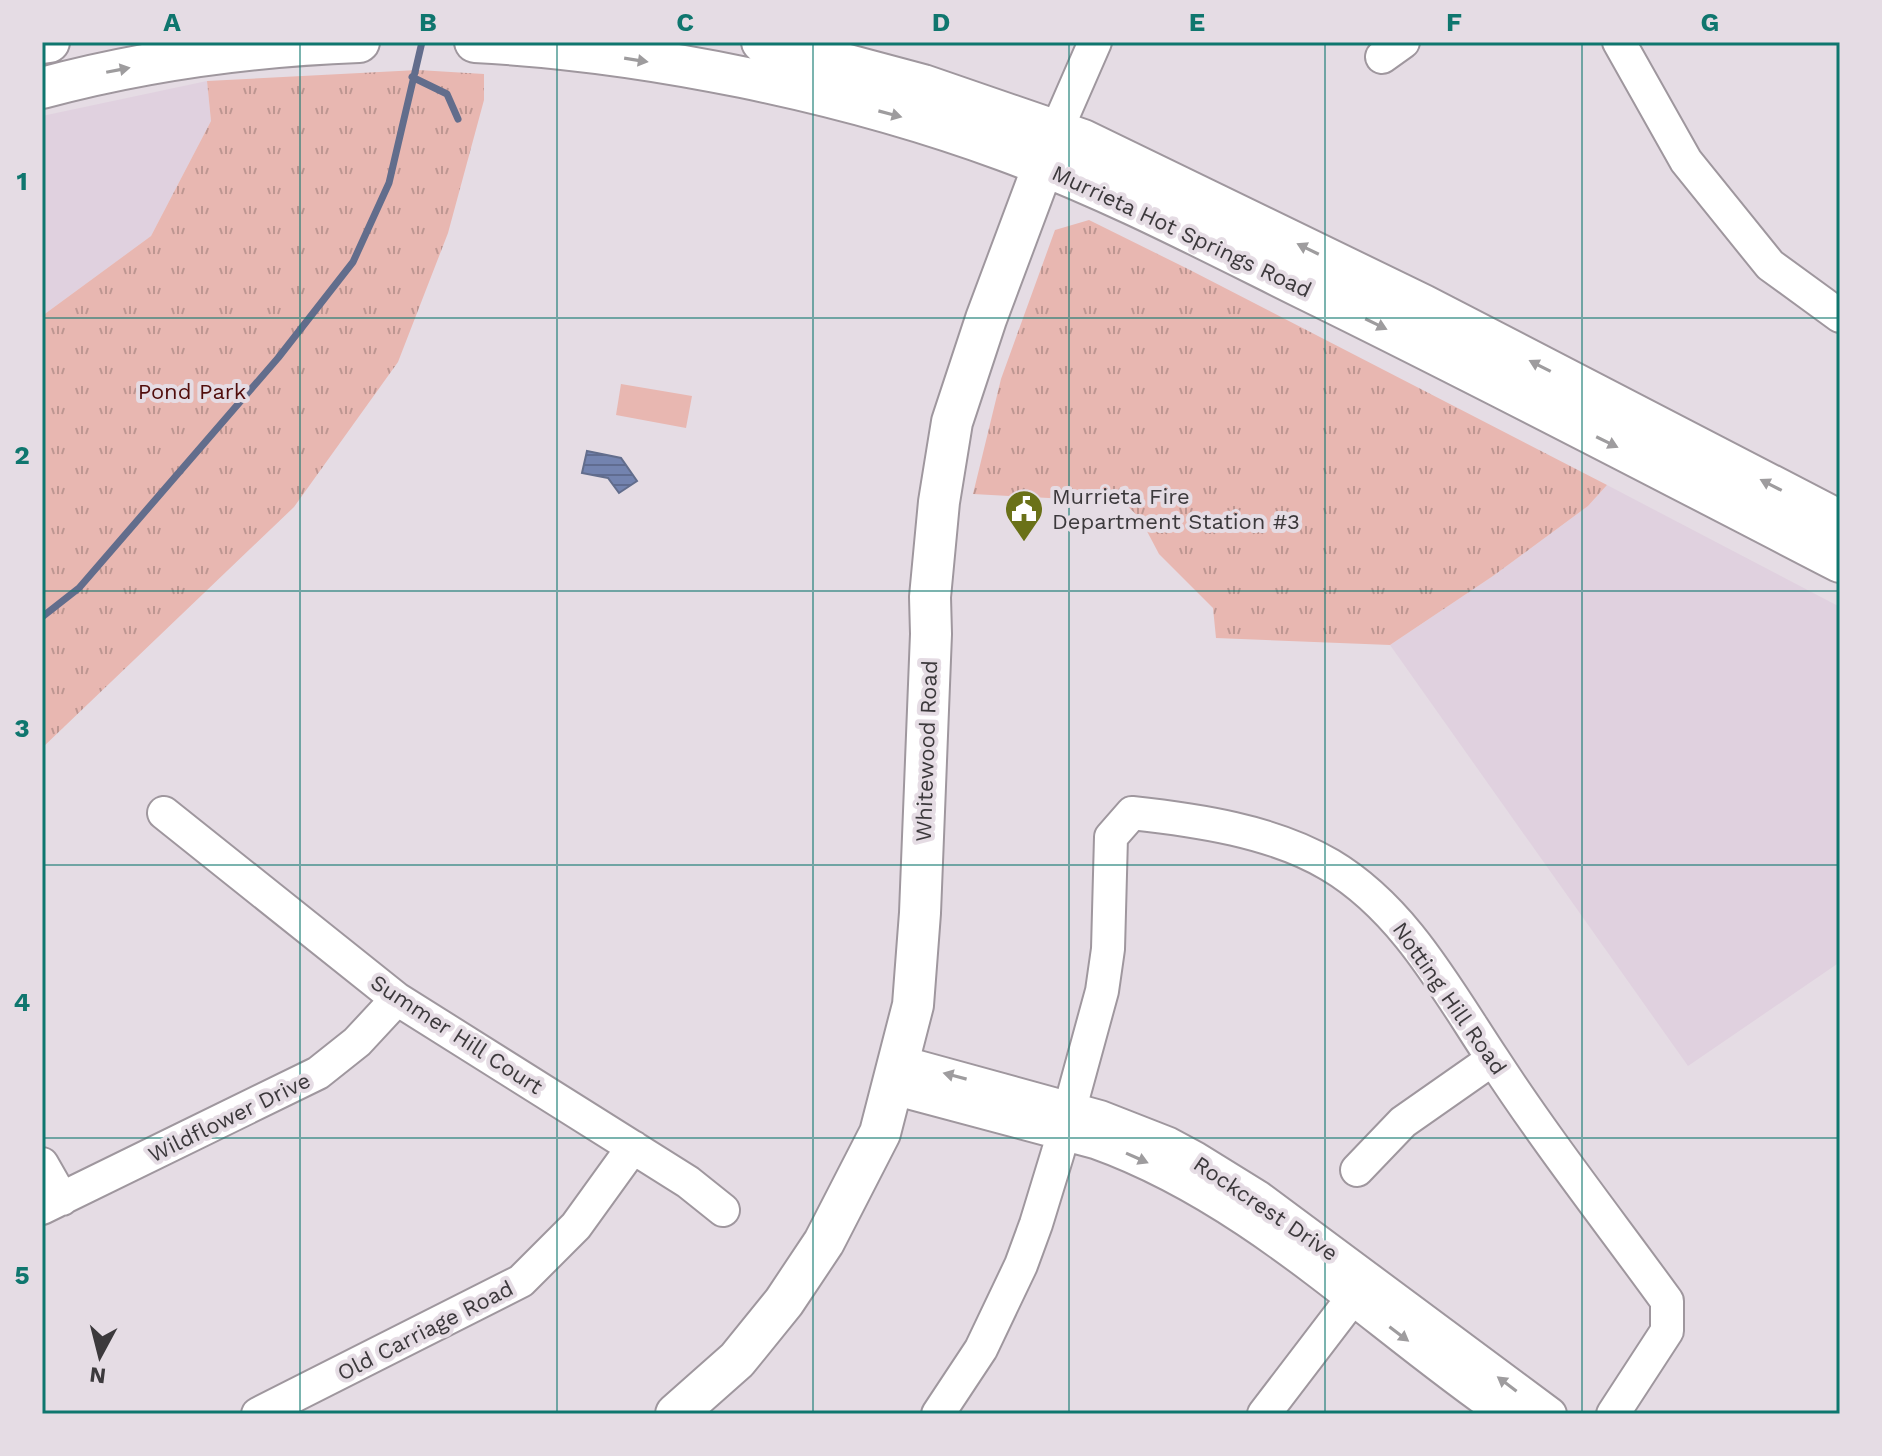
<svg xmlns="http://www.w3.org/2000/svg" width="1882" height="1456" font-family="'Work Sans',sans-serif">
<defs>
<pattern id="park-tufts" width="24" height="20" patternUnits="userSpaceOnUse" patternTransform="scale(2)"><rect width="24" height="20" fill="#e8b7b1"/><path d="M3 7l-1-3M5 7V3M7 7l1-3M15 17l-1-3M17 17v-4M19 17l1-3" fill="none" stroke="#bd9691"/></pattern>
<pattern id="water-rules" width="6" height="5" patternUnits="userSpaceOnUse" patternTransform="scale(2)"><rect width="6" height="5" fill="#7383af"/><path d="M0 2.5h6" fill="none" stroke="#606c90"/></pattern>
</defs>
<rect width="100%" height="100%" fill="#e5dce4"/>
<!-- built -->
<path fill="#e0d1df" d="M207,81L211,121L151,236L42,316V116Z
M1607,485L1840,607V962L1688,1066L1390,645L1493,576L1588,506Z"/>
<!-- grass -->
<path fill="#e8b7b1" d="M621,384L692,396L686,428L616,415Z"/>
<!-- park -->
<path fill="url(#park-tufts)" d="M418,70L484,74V100L448,233L398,362L294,507L42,748V316L151,236L211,121L207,81Z
M1089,220L1190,270L1607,485L1588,506L1493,576L1390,645L1216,638L1213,608L1159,554L1140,518L1123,502L973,494L1001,379L1055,230Z"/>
<!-- water -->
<path fill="url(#water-rules)" stroke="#626d8c" stroke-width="2" d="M587,451L621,458L637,481L619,493L608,478L582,473Z"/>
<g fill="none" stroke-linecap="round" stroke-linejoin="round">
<!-- stream -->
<path stroke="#626d8c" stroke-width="7" d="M412,77L447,94L458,119
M42,617L79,588L278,358L353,262L389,183L422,42"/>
<defs>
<path id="minor" d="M1619,42L1686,161L1770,265L1840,316
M1382,57L1403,42
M1057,129L1095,42
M164,813L397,999L688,1182L723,1210
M900,1062L1100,1117L1169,1144L1195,1158L1258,1197L1550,1414
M893,1088L1095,1142C1252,1198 1370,1321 1505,1414
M42,1164L62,1199
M1357,1170L1403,1122L1493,1059
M42,1208L318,1073L357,1042L397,999
M258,1414L521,1281L576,1226L633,1147
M938,1414L981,1349L1021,1265L1036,1224L1058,1152L1102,991L1108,949L1111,837L1132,813C1196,820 1273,831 1330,865C1404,909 1447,990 1493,1059C1547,1142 1609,1221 1667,1301V1331L1613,1414
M1264,1414L1364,1283"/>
<path id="major" d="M475,42C646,51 842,91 1003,150C1107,188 1206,240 1305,289C1485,377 1662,470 1840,562
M762,42L923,85L1083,140L1423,305L1840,521
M42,43L49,42
M42,88C146,60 252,46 359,42
M676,1414L737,1360L784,1302L824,1242L880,1133L913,1005L920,913L931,634L930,597L939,502L952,422L986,319L1057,129"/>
</defs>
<!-- minor casing -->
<use href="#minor" stroke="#9f979e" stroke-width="36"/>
<!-- major casing -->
<use href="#major" stroke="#9f979e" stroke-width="44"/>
<!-- minor -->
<use href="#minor" stroke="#fff" stroke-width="32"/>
<!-- major -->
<use href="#major" stroke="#fff" stroke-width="40"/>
</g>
<!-- one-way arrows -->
<defs><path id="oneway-solid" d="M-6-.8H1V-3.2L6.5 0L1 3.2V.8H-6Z" transform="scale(2)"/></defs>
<g fill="#9e9c9e">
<use href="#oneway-solid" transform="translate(636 60) rotate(9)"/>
<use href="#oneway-solid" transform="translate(118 70) rotate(-11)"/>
<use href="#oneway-solid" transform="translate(890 114) rotate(15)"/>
<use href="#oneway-solid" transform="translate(1308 249) rotate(-154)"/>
<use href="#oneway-solid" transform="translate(1376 324) rotate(26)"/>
<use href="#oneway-solid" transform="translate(1540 366) rotate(-153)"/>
<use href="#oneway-solid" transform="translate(1607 442) rotate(26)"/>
<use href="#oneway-solid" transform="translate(1771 485) rotate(-153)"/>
<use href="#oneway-solid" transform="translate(955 1076) rotate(-165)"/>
<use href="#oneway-solid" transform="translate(1137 1158) rotate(24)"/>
<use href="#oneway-solid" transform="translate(1399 1334) rotate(37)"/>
<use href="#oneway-solid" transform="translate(1507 1384) rotate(-143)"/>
</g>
<!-- grid -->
<path fill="none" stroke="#0f766e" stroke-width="2" stroke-opacity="0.55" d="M300,42V1414M557,42V1414M813,42V1414M1069,42V1414M1325,42V1414M1582,42V1414M42,318H1840M42,591H1840M42,865H1840M42,1138H1840"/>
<!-- icons -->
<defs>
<symbol id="civic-pin" viewBox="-11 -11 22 30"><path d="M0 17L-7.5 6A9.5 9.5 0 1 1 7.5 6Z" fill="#6a7118" stroke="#e5dce4"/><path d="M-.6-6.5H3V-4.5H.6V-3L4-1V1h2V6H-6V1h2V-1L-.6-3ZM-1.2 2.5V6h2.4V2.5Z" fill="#fff"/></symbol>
</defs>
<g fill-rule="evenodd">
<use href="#civic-pin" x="1002" y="487" width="44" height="60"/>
</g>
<g text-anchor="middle" stroke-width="8" stroke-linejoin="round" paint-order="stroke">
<!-- street labels -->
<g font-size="22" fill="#3c393c" stroke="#e5dce4">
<text transform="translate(1182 231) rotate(25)" y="8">Murrieta Hot Springs Road</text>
<text transform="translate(926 751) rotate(-88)" y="8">Whitewood Road</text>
<text transform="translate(1450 998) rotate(55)" y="8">Notting Hill Road</text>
<text transform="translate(457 1034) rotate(33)" y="8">Summer Hill Court</text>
<text transform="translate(229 1117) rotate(-26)" y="8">Wildflower Drive</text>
<text transform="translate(1266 1208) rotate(34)" y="8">Rockcrest Drive</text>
<text transform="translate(425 1330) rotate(-27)" y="8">Old Carriage Road</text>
</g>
<!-- park labels -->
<g font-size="22" fill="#510d0c" stroke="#e5dce4">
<text x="192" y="399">Pond Park</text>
</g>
<!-- poi labels -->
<g font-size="22" fill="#3c393c" stroke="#e5dce4" text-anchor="start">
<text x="1052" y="504">Murrieta Fire<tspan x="1052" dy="25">Department Station #3</tspan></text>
</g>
</g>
<!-- border -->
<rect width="1882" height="1456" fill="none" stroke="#e5dce4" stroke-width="88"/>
<!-- north arrow -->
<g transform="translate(100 1356) rotate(187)" stroke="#e5dce4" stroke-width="6" paint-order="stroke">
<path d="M0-6L14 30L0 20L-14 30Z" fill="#3c393c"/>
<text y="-12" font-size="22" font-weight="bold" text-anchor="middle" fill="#3c393c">N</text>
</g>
<rect x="44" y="44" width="1794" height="1368" fill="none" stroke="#0f766e" stroke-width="3"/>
<g font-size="26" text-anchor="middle" font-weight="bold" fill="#0f766e">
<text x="172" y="31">A</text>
<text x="428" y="31">B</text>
<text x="685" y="31">C</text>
<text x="941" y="31">D</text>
<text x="1197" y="31">E</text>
<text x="1454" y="31">F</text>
<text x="1710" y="31">G</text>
<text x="22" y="190">1</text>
<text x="22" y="464">2</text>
<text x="22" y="737">3</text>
<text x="22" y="1011">4</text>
<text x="22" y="1284">5</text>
</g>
</svg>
